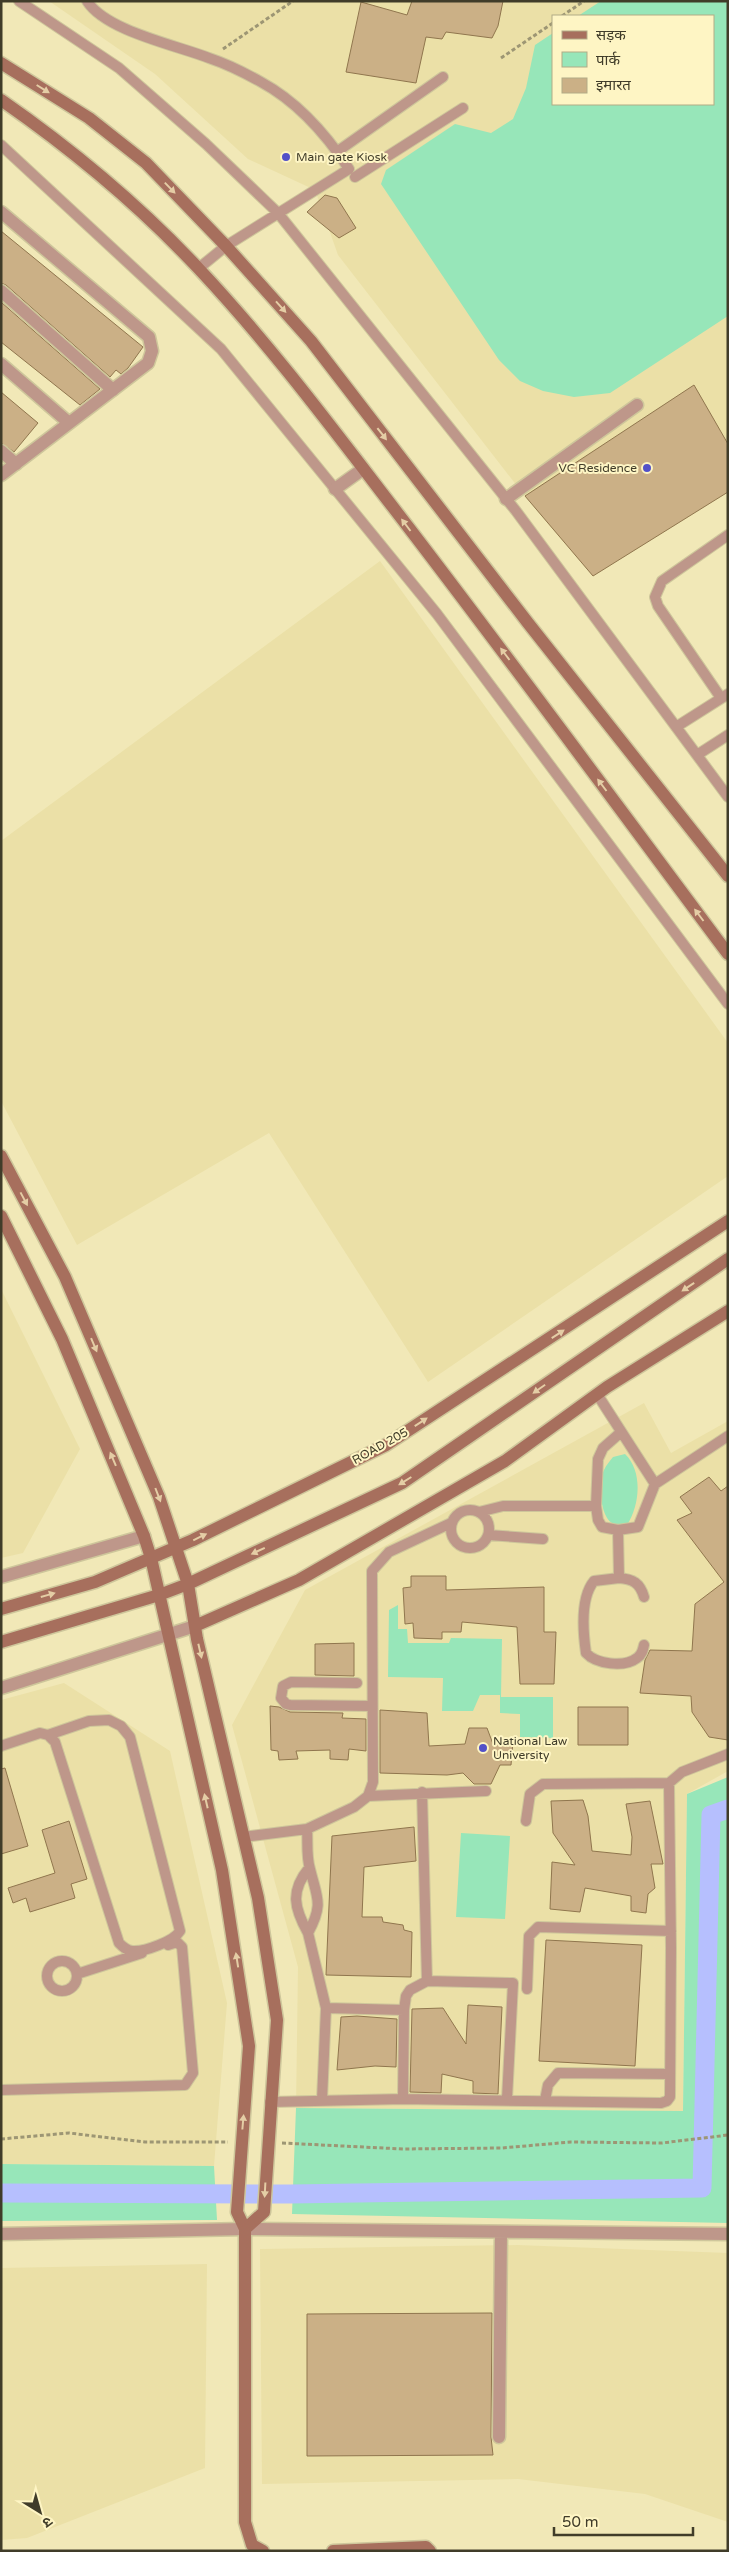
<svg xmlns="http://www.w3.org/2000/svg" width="729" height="2552" font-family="'Varela Round','Noto Sans Devanagari',sans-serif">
<rect width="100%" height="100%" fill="#f1e8b7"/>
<!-- built -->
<path fill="#ebe0a7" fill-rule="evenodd" d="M49,1H728V492L593,576L524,495L338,255L315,190L248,159L155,74ZM553,16H713V104H553Z
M380,561L728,1043V1176L428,1382L269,1133L77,1245L1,1101V841Z
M1,1289L80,1449L23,1553L1,1558Z
M644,1403L671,1453L728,1421V1771L687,1794L683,2111L296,2108L298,1967L232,1725L305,1590Z
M64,1683L170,1751L227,2003L214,2166L1,2164V1700Z
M517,2245L728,2253V2522L645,2494L518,2479L262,2484L260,2249Z
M207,2264L205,2468L27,2538L1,2540V2268Z"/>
<!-- green -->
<path fill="#97e6b9" d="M601,1H728V316L610,393L574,397L543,391L520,381L499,360L381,184L386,170L455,124L491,133L513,119L526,88L535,45L553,33V104H713V16H578Z
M625,1454C643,1471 640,1505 627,1525C622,1525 616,1526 612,1523C600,1516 598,1482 604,1470C606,1465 610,1461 613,1457Z
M398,1605V1629H407L408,1643H449L451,1638L502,1639L501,1697H553V1738L520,1737V1714L500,1713V1695H480L473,1711H442L443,1678L388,1677L389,1610Z
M728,1777V2223L292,2214L296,2108L683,2111L687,1794Z
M461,1833L510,1836L505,1919L456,1917Z
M1,2164L214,2166L217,2220L1,2221Z"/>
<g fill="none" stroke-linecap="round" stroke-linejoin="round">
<!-- canal -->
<path stroke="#b6bffe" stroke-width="19" d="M1,2193L290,2194L702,2188L711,1815L728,1809"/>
</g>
<!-- building -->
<path fill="#cbb086" stroke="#90764e" d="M412,1H503L498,26L492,38L446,32L442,39L426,37L416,83L346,72L361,2L407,15Z
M325,195L337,198L356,228L339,238L307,212Z
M1,231L143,347L128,368L121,374L116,370L110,377L6,285L1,283Z
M1,302L100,389L80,405L1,342Z
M694,385L728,444V492L593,576L525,496Z
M1,392L38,423L14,452L1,443Z
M709,1477L721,1491L728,1486V1740L709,1737L692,1712L691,1696L640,1693L645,1660L650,1650L692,1651L695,1604L724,1582L677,1520L692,1513L680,1497Z
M411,1576H446V1590L544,1587V1632H556L554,1684H520L517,1627L462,1622L461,1632H442V1639L414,1638L413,1623L405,1624L403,1588L411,1587Z
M354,1643V1676L315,1675V1644Z
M270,1706L279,1707L290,1712L343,1713L342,1718L366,1719V1751L349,1749L348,1760L330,1759V1750L296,1751L298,1759L279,1760L278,1751L271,1750Z
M578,1707H628V1745H578Z
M380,1710L427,1713L429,1746L465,1744L469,1728H487L493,1744L513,1741L511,1765H500L491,1784H474L463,1773L447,1775L380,1773Z
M5,1768L28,1846L1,1854V1769Z
M583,1800L588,1816L592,1851L631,1855L632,1837L626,1804L650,1801L663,1864H651L655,1888L648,1894L646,1913L631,1911V1896L585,1888L580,1912L550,1909L552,1862L575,1865L553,1833L551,1801Z
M69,1821L87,1879L71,1884L75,1898L30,1912L26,1898L13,1903L8,1888L55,1873L42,1830Z
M414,1827L416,1861L364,1867L362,1917H382L383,1922L403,1925L404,1930L412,1932L411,1977L326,1975L332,1836Z
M546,1940L642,1945L635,2066L539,2061Z
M468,2005L502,2007L498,2094L473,2093V2081L442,2074L441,2093L410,2092L412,2009L443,2008L466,2044Z
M357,2016L397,2019L396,2067L375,2066L337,2070L341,2017Z
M492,2313L491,2437L493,2455L307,2456V2314Z"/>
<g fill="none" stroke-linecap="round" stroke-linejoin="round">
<defs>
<path id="lane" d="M19,1L119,68L206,144L278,213L516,511L728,797
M87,1C106,31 176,45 209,58C227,64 245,73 261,82C298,102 326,134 349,169L226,246L199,268
M1,145L221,349L437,614L728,1004
M338,151L443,77
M355,177L463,108
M721,698L658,606L655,597L662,581L728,535
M676,727L728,694
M697,755L728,735
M597,1394L655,1484L728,1436
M596,1506L598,1520L602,1527L618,1530L619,1578L594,1581C580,1598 583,1632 586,1653C596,1664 624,1668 637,1658C642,1655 643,1650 644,1645
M451 1529a19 19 0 1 1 38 0a19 19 0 1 1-38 0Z
M479,1512L503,1506H596L598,1459L603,1448L620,1433
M618,1530L638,1527L655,1484
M488,1535L543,1539
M619,1578C633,1579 640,1583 644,1597
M357,1683L291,1682L283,1686L281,1698L286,1704L290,1705L372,1706
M1,1746L40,1733L48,1735L89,1721L109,1720L121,1726L130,1737L180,1931C174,1941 145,1952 132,1951C126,1950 123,1947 119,1943L55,1742L48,1735
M422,1792L427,1981
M368,1796L486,1791
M526,1821L530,1794L543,1784L669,1783
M307,1829L354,1807L368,1796L373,1782L372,1571L389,1552L451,1523
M243,1837L307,1829C308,1841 306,1856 310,1869C317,1898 324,1904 308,1933L326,2008L322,2100
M308,1933C294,1908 290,1891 309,1868
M47 1976a15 15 0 1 1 30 0a15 15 0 1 1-30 0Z
M77,1974L142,1953
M527,1989L529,1936L538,1927L671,1931
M326,2008L404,2010L406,1996L410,1990L427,1981L513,1983L507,2099
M1,2090L185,2085L193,2073L182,1947L177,1942L168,1945
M403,2099L404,2010
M545,2100L548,2085L558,2073L670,2074
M270,2102L403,2099L661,2103L667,2101L670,2097L671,1948L669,1783L682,1772L728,1754"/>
<path id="street" d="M1,212L149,337L152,351L148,363L1,475
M1,291L113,390
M1,364L68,422
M1,451L16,464
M335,489L363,469
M506,499L637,405
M1,1577L144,1536
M1,1688L195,1626
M1,2234L245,2229L728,2234
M499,2437L501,2232"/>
<path id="secondary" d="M1,63L89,118L146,163L226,246L311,341L528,623L728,876
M1,100C73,150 139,205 199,269C275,350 341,440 409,528C517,669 622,812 728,954
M1,1156L65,1277L159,1497L188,1584L197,1639L258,1898L277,2020L264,2212L245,2229
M1,1216L62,1339L144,1536L151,1558L222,1870L249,2046L237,2212L245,2229V2522L252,2545L263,2551
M1,1609L95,1582L193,1540L386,1445L728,1221
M195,1626L299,1580L505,1461L607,1387L728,1311
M1,1642L159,1595L188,1584L402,1483L728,1259
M333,2551L426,2547L430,2551"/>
</defs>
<!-- lane casing -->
<use href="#lane" stroke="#cec69b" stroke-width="12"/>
<!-- street casing -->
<use href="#street" stroke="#cec69b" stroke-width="15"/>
<!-- secondary casing -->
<use href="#secondary" stroke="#cec69b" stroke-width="15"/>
<!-- path -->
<path stroke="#9d9674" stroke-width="3" stroke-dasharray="4 2.5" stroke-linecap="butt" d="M562,16L584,1
M223,49L293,1
M501,58L553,23
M1,2139L69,2133L145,2142H228
M282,2143L403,2149L502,2148L571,2142L662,2143L728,2135"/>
<!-- lane -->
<use href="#lane" stroke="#be978a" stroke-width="10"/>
<!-- street -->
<use href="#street" stroke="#be978a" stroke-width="12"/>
<!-- secondary -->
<use href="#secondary" stroke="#a76f5d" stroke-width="12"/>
</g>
<!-- one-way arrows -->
<defs><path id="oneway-solid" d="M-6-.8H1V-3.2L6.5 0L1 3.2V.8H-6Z" transform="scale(1.25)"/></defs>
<g fill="#e4cda5">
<use href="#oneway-solid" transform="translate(43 89) rotate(32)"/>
<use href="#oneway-solid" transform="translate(170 188) rotate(46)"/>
<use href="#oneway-solid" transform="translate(281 307) rotate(48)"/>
<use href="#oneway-solid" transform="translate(382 434) rotate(52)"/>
<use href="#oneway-solid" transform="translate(406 525) rotate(-127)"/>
<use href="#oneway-solid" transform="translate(505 654) rotate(-127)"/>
<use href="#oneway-solid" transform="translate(602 785) rotate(-127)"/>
<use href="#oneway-solid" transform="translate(699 915) rotate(-127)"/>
<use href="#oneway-solid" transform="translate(24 1199) rotate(62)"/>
<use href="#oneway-solid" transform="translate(688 1287) rotate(146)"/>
<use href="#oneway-solid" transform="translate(558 1334) rotate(-33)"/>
<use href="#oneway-solid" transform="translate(94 1345) rotate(67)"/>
<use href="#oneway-solid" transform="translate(539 1389) rotate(145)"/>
<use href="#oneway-solid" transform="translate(421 1422) rotate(-33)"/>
<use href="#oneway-solid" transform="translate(113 1459) rotate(-113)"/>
<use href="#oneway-solid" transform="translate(405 1481) rotate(148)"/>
<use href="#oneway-solid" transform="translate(158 1495) rotate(69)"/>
<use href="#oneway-solid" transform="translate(200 1537) rotate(-26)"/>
<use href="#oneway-solid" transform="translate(258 1551) rotate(155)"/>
<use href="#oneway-solid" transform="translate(48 1595) rotate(-16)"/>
<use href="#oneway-solid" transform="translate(200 1651) rotate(77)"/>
<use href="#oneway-solid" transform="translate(206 1801) rotate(-103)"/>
<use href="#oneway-solid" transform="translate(237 1960) rotate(-99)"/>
<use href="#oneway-solid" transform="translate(243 2122) rotate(-85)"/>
<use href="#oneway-solid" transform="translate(265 2190) rotate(93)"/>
</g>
<!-- markers -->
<g fill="#5351c8" stroke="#fef5c4" stroke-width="2">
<circle cx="286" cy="157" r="5"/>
<circle cx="647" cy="468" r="5"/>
<circle cx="483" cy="1748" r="5"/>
</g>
<g text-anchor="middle" stroke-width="4" stroke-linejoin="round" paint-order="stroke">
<!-- poi labels -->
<g font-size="12" fill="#403c29" stroke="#fef5c4" text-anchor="start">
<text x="296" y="161">Main gate Kiosk</text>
<text x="637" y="472" text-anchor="end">VC Residence</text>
<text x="493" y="1745">National Law<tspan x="493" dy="14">University</tspan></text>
</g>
<!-- street labels -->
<g font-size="12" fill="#403c29" stroke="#fef5c4">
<text transform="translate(380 1446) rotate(-29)" y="4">ROAD 205</text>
</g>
</g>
<!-- border -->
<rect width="729" height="2552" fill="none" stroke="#403c29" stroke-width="5"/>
<!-- legend -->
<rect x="552" y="15" width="162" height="90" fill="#fef5c4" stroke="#b2ab86"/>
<rect x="562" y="31" width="25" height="8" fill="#a76f5d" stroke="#b2ab86"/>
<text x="596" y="40" font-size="15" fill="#403c29">सड़क</text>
<rect x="562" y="52" width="25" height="15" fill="#97e6b9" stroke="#b2ab86"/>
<text x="596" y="65" font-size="15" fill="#403c29">पार्क</text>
<rect x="562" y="78" width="25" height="15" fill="#cbb086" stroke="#b2ab86"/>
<text x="596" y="90" font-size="15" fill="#403c29">इमारत</text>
<!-- north arrow -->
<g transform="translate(40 2512) rotate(143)" stroke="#fef5c4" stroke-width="4" paint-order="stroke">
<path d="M0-4L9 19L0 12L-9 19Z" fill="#403c29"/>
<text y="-8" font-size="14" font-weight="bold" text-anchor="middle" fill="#403c29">उ</text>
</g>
<!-- scale -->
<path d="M554 2527v8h139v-8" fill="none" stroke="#403c29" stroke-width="2.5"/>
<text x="562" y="2527" font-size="15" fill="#403c29" stroke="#fef5c4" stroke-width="4" paint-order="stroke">50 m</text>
</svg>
